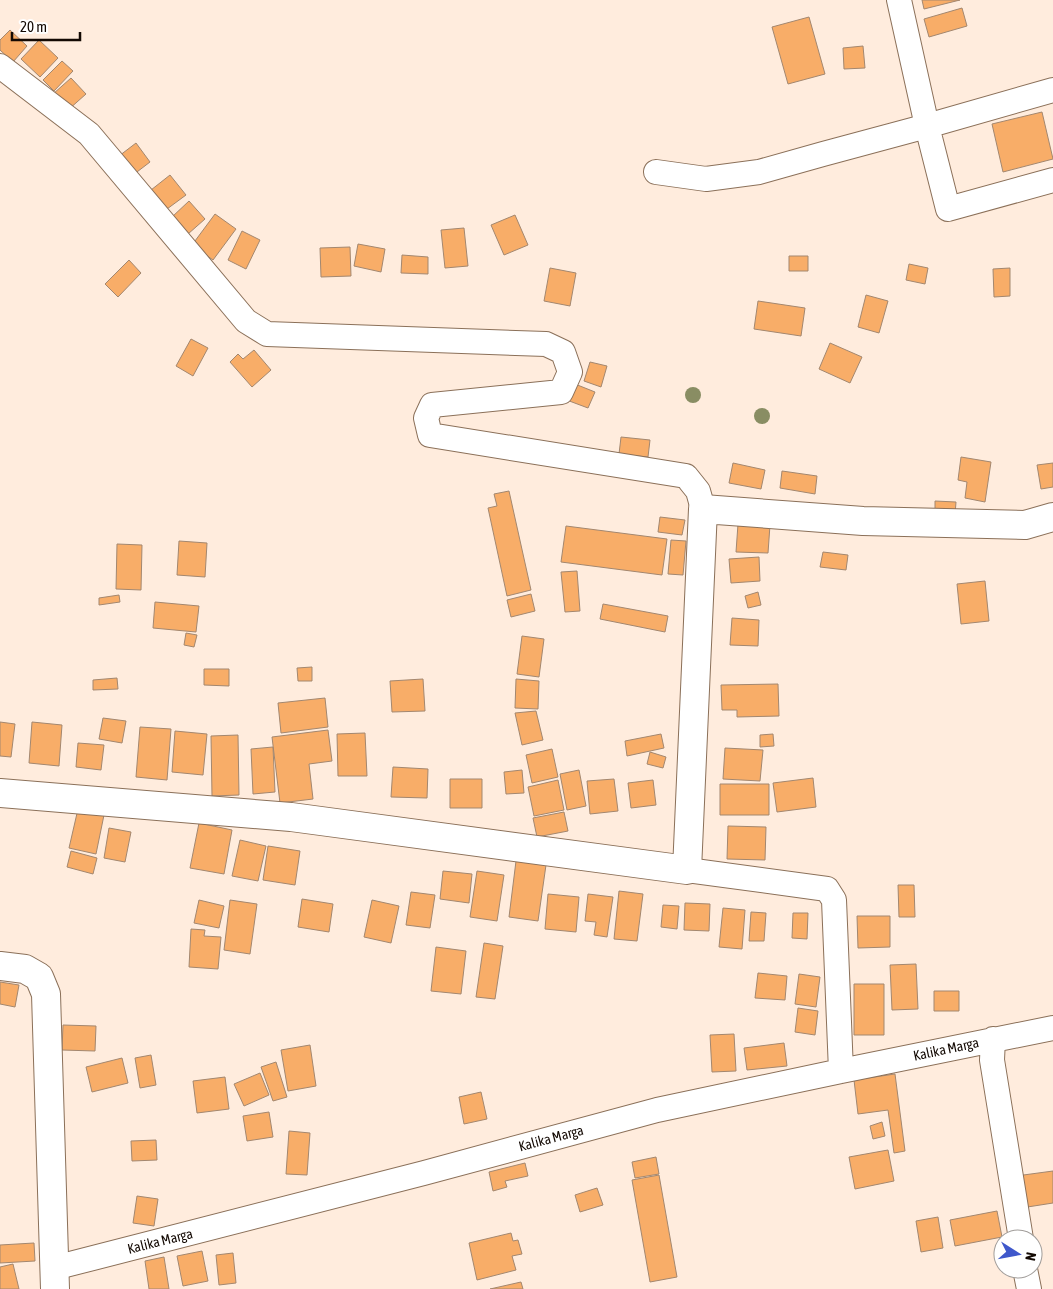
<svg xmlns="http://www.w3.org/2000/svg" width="1053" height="1289" font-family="'Asap Condensed',sans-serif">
<rect width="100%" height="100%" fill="#ffecdd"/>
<!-- building -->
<path fill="#f8ad68" stroke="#a3876f" d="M922,0H960L924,9Z
M962,8L967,26L929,37L924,19Z
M809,17L825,74L788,84L772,27Z
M10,30L27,46L13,62L0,50V40Z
M39,40L58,58L40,77L21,59Z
M863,46L865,68L844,69L843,48Z
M62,61L73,71L54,91L43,80Z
M71,78L86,94L68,110L53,94Z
M1042,112L1053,159L1003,172L992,124Z
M136,143L150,162L133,175L119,156Z
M170,175L186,195L167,209L151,190Z
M189,201L205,219L188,234L172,217Z
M215,214L236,229L213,260L192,245Z
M515,215L528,245L504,255L491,225Z
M464,228L468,266L445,268L441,230Z
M242,231L260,240L246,269L228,260Z
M358,244L385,249L381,272L354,266Z
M350,247L351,276L321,277L320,248Z
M402,255L428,257V274L401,273Z
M789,256H808V271H789Z
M129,260L141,273L118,297L105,284Z
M909,264L928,268L925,284L906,280Z
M550,268L576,273L570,306L544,301Z
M1010,268V296L994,297L993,269Z
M866,295L888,301L879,333L858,327Z
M758,301L805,308L801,336L754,329Z
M191,339L208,348L193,376L176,366Z
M830,343L862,357L850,383L819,369Z
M254,350L271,370L252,387L230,362L238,354L243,359Z
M590,362L607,366L601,387L584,381Z
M570,382L595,392L588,408L564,399Z
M621,437L650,440L648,457L619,454Z
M961,457L991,462L985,502L965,498L967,482L958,480Z
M733,463L765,470L761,489L729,483Z
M1053,463V487L1041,489L1037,465Z
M782,471L817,476L815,494L780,488Z
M509,491L531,590L507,596L488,508L497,506L494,494Z
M935,501L956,502L955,515L935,514Z
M660,517L685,520L682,535L658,532Z
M738,524L770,525L768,553L736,552Z
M566,526L667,539L662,575L561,562Z
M671,540L686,541L683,575L668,574Z
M179,541L207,543L205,577L177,575Z
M117,544L142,545L141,590L116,589Z
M823,552L848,555L846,570L820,567Z
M759,557L760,581L731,583L729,559Z
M577,571L580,611L565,612L561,572Z
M985,581L989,621L961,624L957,584Z
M758,592L761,605L748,608L745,596Z
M531,594L535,611L511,617L507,600Z
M119,595L120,602L99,605V598Z
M155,602L199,606L196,632L153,628Z
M603,604L668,616L665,632L600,619Z
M732,618L759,620L758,646L730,645Z
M186,633L197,635L194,647L184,645Z
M522,636L544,639L539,677L517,674Z
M312,667V681H298L297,668Z
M204,669H229V686L204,685Z
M117,678L118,689L93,690V680Z
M423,679L425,711L392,712L390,681Z
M516,679L539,681L538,709L515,708Z
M778,684L779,716L737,717V710H722L721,685Z
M325,698L328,727L281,733L278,703Z
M536,711L543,740L522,745L515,713Z
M103,718L126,721L122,743L99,739Z
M0,722L15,724L11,757L0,756Z
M32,722L62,725L59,766L29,763Z
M140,727L171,729L167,780L136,777Z
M328,730L332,761L309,764L313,799L280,803L272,737Z
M175,731L207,734L203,775L172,772Z
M365,733L367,776H338L337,734Z
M661,734L664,748L627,756L625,741Z
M773,734L774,746L760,747V735Z
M238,735L239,795L212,796L211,736Z
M78,743L104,745L101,770L76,767Z
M273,747L275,792L253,794L251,749Z
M725,748L763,750L760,781L723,779Z
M552,749L558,777L532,783L526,755Z
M650,752L666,757L663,768L647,764Z
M393,767L428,769L427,798L391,797Z
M522,770L524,793L506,794L504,772Z
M579,770L586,806L567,810L560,774Z
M813,778L816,807L777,812L773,783Z
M450,779H482V808H450Z
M614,779L618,811L590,814L587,781Z
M558,780L564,810L534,816L528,787Z
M653,780L656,805L631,808L628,783Z
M720,784H769V815H720Z
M78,809L104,815L96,854L69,848Z
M564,812L568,831L537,837L533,818Z
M199,823L232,830L224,874L190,868Z
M728,826L766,827L765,860L727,859Z
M109,828L131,832L125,862L104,858Z
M240,840L266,846L258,881L232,876Z
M268,846L300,851L295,885L263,880Z
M71,851L97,858L93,874L67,867Z
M516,861L546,865L538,921L509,917Z
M443,871L472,874L469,903L440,899Z
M477,871L504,875L497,921L470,917Z
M898,885H914L915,917H899Z
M619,891L643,894L637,941L614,939Z
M411,892L435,895L430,928L406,925Z
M548,894L579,897L576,932L545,929Z
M588,894L613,897L607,937L594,935L596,922L585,921Z
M302,899L333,904L329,932L298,927Z
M199,900L224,906L219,928L194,923Z
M230,900L257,904L250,954L224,950Z
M372,900L399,906L391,943L364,937Z
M685,903L710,904L709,931L684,930Z
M663,905L679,906L677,929L661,927Z
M723,908L745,910L742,949L719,947Z
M751,912L766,913L764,941H749Z
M793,913H808L807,939L792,938Z
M857,916H890V947L858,948Z
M191,929L205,930L204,936L221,937L218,969L189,967Z
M484,943L503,946L495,999L476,997Z
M436,947L466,951L461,994L431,991Z
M916,964L918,1009L892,1010L890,965Z
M758,973L787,976L785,1000L755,998Z
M799,974L820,977L816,1007L795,1004Z
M0,982L19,985L15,1007L0,1004Z
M854,984H884V1035H854Z
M934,991H959V1011H934Z
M798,1008L818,1011L815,1035L795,1032Z
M63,1025L96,1026L95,1051L62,1050Z
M734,1034L736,1071L712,1072L710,1035Z
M784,1043L787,1066L747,1070L744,1048Z
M310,1045L316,1086L288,1091L281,1050Z
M151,1055L156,1085L140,1088L135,1058Z
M122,1058L128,1083L92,1092L86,1067Z
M276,1062L287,1097L273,1101L261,1067Z
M260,1073L269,1095L244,1106L234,1084Z
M895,1074L905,1151L894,1153L888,1110L858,1114L854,1080Z
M225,1077L229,1109L197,1113L193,1081Z
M481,1092L487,1119L464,1124L459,1097Z
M269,1112L273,1137L247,1141L243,1116Z
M882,1122L885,1136L873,1139L870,1126Z
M289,1131L310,1133L307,1175L286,1174Z
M156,1140L157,1160L132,1161L131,1141Z
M888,1150L894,1181L855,1189L849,1157Z
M656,1157L659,1174L635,1178L632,1162Z
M525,1163L528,1176L505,1181L507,1187L493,1191L489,1172Z
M1053,1171V1203L1021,1208L1016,1176Z
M659,1175L677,1277L650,1282L632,1180Z
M597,1188L603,1205L580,1212L575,1195Z
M137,1196L158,1199L154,1226L133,1223Z
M997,1211L1002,1237L955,1246L950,1220Z
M938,1217L943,1248L921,1252L916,1221Z
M511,1233L513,1241L518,1240L522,1254L512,1256L516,1270L477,1280L469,1243Z
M34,1243L35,1261L0,1263V1245Z
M202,1251L208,1281L183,1286L177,1256Z
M233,1253L236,1283L219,1285L216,1255Z
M164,1257L169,1289H149L145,1261Z
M13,1264L19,1289H0V1267Z
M521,1282L523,1289H490Z"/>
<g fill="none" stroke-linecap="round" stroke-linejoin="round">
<defs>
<path id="minor" d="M899,0L927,126L1053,90
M0,66L89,134L246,321L267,334L546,344L563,352L570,372L561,392L432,405L426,418L430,435L686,476L698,491L703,509
M656,172L706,179L759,172L823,154L927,126L948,209L1053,180
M687,870L827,889L834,900L841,1071
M993,1039L992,1060L1021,1239
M54,1268L424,1173L657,1110L841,1071L1053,1028
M1025,1269L1029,1289"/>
<path id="tertiary" d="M0,793L291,817L687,870L703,509L863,521L1025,525L1053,517
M0,966L25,969L39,977L46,994L55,1289"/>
</defs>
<!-- minor casing -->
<use href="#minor" stroke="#8b7059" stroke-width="26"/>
<!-- tertiary casing -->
<use href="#tertiary" stroke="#8b7059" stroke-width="30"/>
<!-- minor -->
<use href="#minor" stroke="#fff" stroke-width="24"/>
<!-- tertiary -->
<use href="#tertiary" stroke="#fff" stroke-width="28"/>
</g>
<!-- trees -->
<g fill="#898d63">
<circle cx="693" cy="395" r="8"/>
<circle cx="762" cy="416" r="8"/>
</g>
<g text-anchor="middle" stroke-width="4.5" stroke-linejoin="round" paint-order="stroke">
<!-- street labels -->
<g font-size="14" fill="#130903" stroke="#fff">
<text transform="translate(946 1049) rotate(-12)" y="5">Kalika Marga</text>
<text transform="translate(551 1138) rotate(-15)" y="5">Kalika Marga</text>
<text transform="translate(160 1241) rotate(-14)" y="5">Kalika Marga</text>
</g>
</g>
<!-- north arrow -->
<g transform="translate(1018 1254) rotate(101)"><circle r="24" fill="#ffffff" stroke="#a19d9a"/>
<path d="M0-4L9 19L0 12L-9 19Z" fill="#3f58cb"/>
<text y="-8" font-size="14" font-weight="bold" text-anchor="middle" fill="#130903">N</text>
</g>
<!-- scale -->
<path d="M12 32v8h68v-8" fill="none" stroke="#130903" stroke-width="2.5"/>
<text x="20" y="32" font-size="15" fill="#130903" stroke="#ffffff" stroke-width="4" paint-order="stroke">20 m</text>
</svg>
